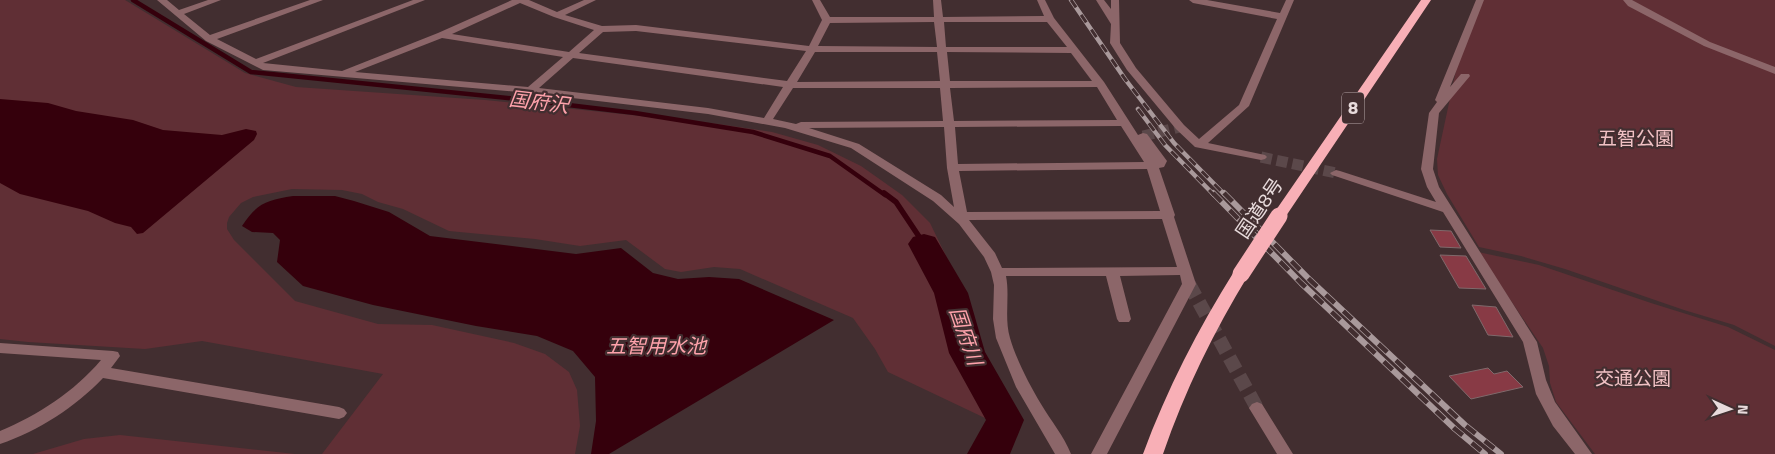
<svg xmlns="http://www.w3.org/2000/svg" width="1775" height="454" font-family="'Titillium Web','Noto Sans JP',sans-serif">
<rect width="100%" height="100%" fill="#422e30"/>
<!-- green -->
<path fill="#602f35" d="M0,0H125L245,73L296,87L485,100L718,124L772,132L818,145L861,166L902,195L930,223L946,256L960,310L977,344L994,395L991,408L985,418L888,372L875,349L853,318L740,269L714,267L681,272L665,269L626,240L580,246L535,239L449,231L403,209L378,202L362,194L342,190L292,189L253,197L241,203L229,217L227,223V229L234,240L295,301L378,324L432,325L514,343L545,354L569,372L577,390L580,426L575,454H322L383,374L202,341L145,349L28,342L0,339Z
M1479,0H1775V346L1734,325L1684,310L1565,269L1521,256L1479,247L1447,194L1438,175L1437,159L1458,61Z
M1478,252L1539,265L1651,303L1728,327L1775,350V454H1595L1556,402L1550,383L1549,366L1543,348Z
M120,435L295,454H33L84,439Z"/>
<!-- water -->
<path fill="#35000c" d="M0,99L48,103L76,111L133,120L163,130L222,135L246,129L256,131L257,134L254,140L143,233L137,234L131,227L115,223L88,211L20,194L0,183Z
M293,196H335L354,201L389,212L430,236L576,254L621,248L653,273L678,279L709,277L739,279L834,320L609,454H591L596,421L595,377L573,351L537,336L476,326L373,305L303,286L277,262L280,240L273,233L252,232L242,226C257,203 267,200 293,196Z"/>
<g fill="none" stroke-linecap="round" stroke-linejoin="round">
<!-- stream-far1 -->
<path stroke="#35000c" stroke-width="4.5" d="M133,0L251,72L518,99L635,113L753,132L830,156L885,195"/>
<!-- stream -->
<path stroke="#35000c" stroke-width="5.5" d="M884,193L896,202L924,244"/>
<!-- river -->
<path fill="#35000c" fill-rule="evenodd" d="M924,234L935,237L968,293L985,352L1024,420L1010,454H967L986,420L949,353L934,293L908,244L913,237Z"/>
</g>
<!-- building -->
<path fill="#883a45" stroke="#7f696b" d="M1430,230L1451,231L1461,248L1440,247Z
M1440,255L1466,256L1486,289L1459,288Z
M1472,305L1496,307L1513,337L1488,335Z
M1488,368L1494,374L1507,371L1523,387L1471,399L1449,376Z"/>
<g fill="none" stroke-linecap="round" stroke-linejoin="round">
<!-- minor-tunnel-far1 -->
<path stroke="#5b484a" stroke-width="11" stroke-dasharray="11 5" stroke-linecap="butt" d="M1143,136L1180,127
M1261,157L1336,173"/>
<!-- minor-tunnel -->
<path stroke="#5b484a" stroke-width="14" stroke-dasharray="14 7" stroke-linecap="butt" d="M1189,284L1257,408"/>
<!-- minor -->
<path fill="#8c6669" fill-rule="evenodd" d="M157,0H167L179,10L208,0H221L184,14L210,35L310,0H323L217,39L256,59L413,0H425L263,63L342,71L438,33L512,0H529L557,12L584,0H596L565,15L602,26L636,25L809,46L822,20L812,0H820L830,17H934L933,0H941L943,17L1044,16L1037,0H1045L1054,18L1104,82L1138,135L1143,133L1147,134L1167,161L1164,167L1159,168L1175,215L1174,217L1196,284L1107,454H1091L1182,284L1180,275L1120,276L1131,319L1129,322H1119L1117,319L1106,276H1006C1010,296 1004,318 1010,338C1016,359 1030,386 1041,404C1051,421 1064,436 1071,454H1055L1016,387L996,338L993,319L994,285L991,272L984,257L959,224L933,201L851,148L785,128L708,114L530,93L263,70L206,41ZM520,3L554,17L594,30L569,52L452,34ZM934,22L937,47L818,46L830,23ZM944,22H1047L1067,47H946ZM636,31L806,51L787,81L579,53L603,32ZM442,38L563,57L528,87L355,72ZM815,52H937L940,81L797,82ZM947,52L1071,53L1092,81H950ZM573,58L783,87L764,118L708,108L539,88ZM1097,87L1117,120L954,121L950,88ZM793,88H940L943,121L801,122L796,124L773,119ZM1121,126L1144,162L958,164L955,127ZM944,127L947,168L954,207L941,195L859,144L809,128ZM1147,169L1160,211L967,212L959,171ZM1162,219L1177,267L1002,268L995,253L969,220Z
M1096,0H1104L1111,9V0H1119L1120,43L1136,68L1184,125L1199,139L1239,105L1277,19L1193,3L1189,0H1207L1280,13L1286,0H1294L1249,106L1208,143L1265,155L1267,157L1265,159L1261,160L1195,147L1176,129L1127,70L1110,43L1111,24Z
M1476,0H1484L1450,87L1461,74H1469L1470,76L1439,113L1433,169L1439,187L1537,342L1546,380L1555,402L1592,454H1575L1553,426L1536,394L1523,342L1443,212L1332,175L1330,173L1336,170L1340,171L1436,202L1427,187L1421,169L1429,113L1437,102L1435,100Z
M1623,0H1632L1710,42L1775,67V74L1704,46L1628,6Z
M0,343L113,351L118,352L120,356L111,368L339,407L344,409L347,413L344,417L339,419L103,378C75,407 39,431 0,444V431C38,415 74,392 101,360L0,353Z
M1257,402L1262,404L1293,454H1277L1249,408L1252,404Z"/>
<!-- highway -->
<path fill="#f8afb6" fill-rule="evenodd" d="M1421,0H1431L1284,219H1274L1272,216L1274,213Z
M1241,269L1247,270L1249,274C1214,331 1185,390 1163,454H1143C1167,389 1198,329 1235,270Z"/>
<defs>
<path id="rail-far1" d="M1071,0L1125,79L1174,143L1225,195
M1138,109L1165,145L1214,195"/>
<path id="rail" d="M1213,193L1301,283L1455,429L1485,454
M1224,193L1310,280L1465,425L1501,454"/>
</defs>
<!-- rail-far1 casing -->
<use href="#rail-far1" stroke="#a9999b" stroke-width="4.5"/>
<!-- rail casing -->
<use href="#rail" stroke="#a9999b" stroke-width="6"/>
<!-- rail-far1 -->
<use href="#rail-far1" stroke="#422e30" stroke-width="3" stroke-dasharray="9" stroke-linecap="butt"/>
<!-- rail -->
<use href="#rail" stroke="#422e30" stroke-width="4.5" stroke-dasharray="12" stroke-linecap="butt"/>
<!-- highway-bridge -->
<path stroke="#f8afb6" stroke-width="17" d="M1241,274L1279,216"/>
</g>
<g text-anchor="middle" stroke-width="4.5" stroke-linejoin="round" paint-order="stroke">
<!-- shield labels -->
<rect fill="#422e30" stroke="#b6a7a8" stroke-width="1" x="1342" y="92.5" width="22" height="31" rx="4"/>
<g font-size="18" font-weight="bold" fill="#e8dbdc">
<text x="1353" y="114">8</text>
</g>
<!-- park labels -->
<g font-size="19" fill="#f1c1c4" stroke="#422e30">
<text x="1636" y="145">五智公園</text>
<text x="1633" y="385">交通公園</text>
</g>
<!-- street labels -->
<g font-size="19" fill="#e8dbdc" stroke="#422e30">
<text transform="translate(1259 208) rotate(-56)" y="7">国道8号</text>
</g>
<!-- water labels -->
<g font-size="20" font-style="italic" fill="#fea2ab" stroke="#422e30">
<text transform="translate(539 102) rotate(7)" y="7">国府沢</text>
<text transform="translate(966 336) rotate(71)" y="7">国府川</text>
<text x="656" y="353">五智用水池</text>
</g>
</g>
<!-- north arrow -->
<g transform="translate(1730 409) rotate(93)" stroke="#422e30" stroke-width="4" paint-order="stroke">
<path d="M0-4L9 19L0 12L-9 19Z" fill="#e8dbdc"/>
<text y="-8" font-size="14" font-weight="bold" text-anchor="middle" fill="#e8dbdc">N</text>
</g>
</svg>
